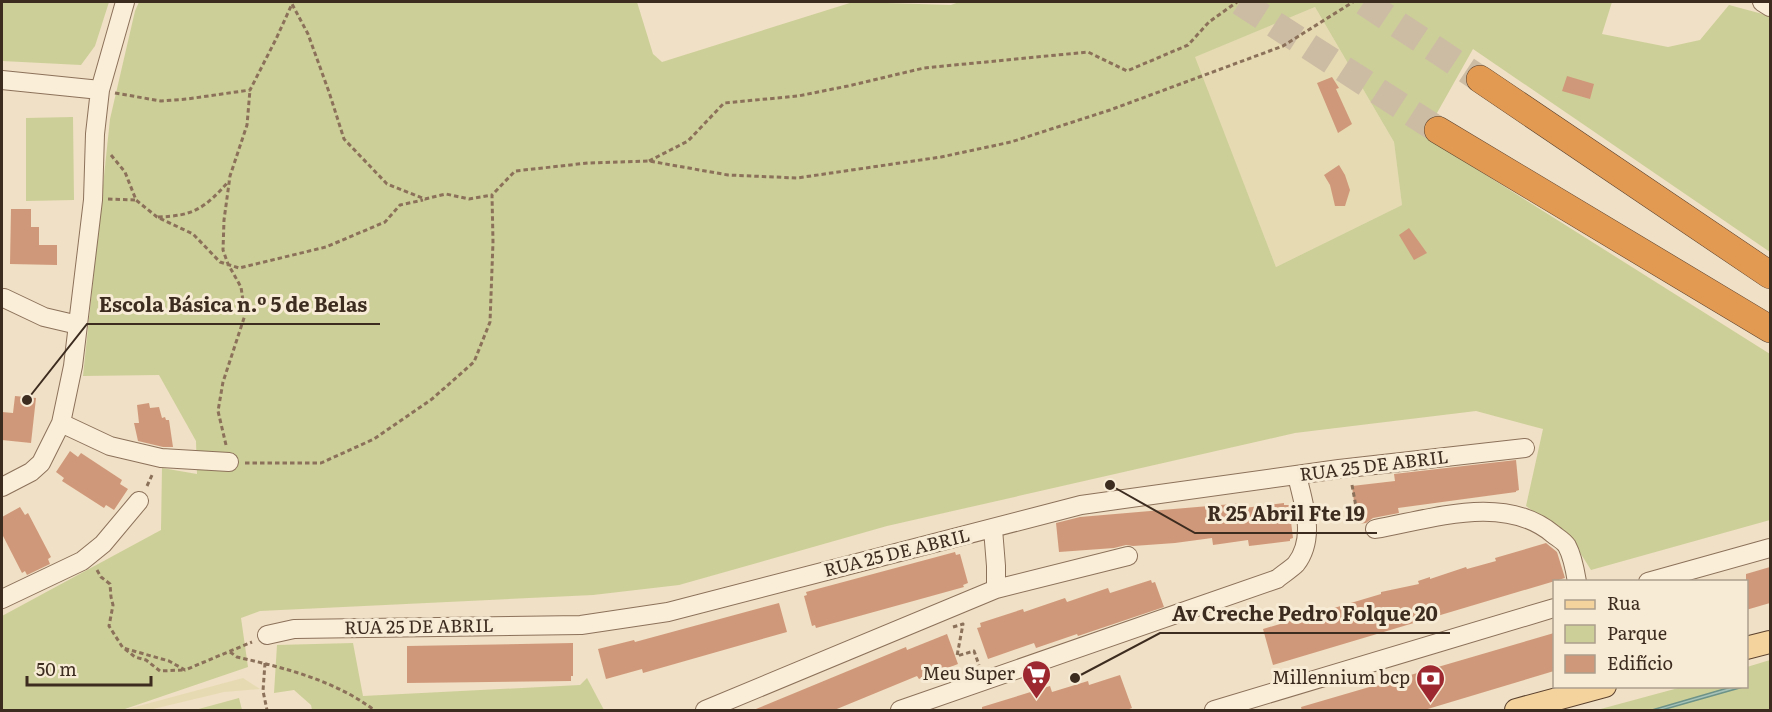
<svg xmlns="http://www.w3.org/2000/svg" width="1772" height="712" font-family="Literata,serif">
<rect width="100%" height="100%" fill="#f0e0c5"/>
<!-- farmland -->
<path fill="#e6dab2" d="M1315,7L1394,142L1402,205L1276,267L1194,57Z
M243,678L260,689L224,692L149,710H124Z"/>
<!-- green -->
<path fill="#cccf98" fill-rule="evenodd" d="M2,2H109L95,46L81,65L2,61Z
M139,2H637L653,54L662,62L853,2L951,5L959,2H1612L1602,34L1668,47L1700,40L1729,5L1770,16V252L1473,49L1424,136L1770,354V520L1591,570L1572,540L1526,506L1543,429L1476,411L1295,433L887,526L679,585L593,595L260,611L241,618L248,667L122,710H2V616L161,530L162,468L197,474L196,441L159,375L83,376L110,119L135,11ZM1315,7L1394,142L1402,205L1276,267L1195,57Z
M73,117L74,200L26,201V118Z
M353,643L363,696L580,685L587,678L604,710H312L311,705L294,690L274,693L277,645Z
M1770,660V710H1597L1682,687L1746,686L1747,667Z
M239,698L242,710H195Z"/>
<!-- water -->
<path fill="#a7c3b9" stroke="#6d9287" stroke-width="1.5" d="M1731,687H1743L1662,710H1652Z"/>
<!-- building -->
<path fill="#d0987a" d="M1567,76L1594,84L1590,99L1562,91Z
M1332,77L1339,88L1336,89L1352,124L1338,133L1317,83Z
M1339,165L1345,175L1350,190L1345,206H1335L1330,185L1324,175Z
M11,209H31V227H39V245H57V265L10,264Z
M1409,228L1427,253L1414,260L1399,235Z
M15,396L36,398L31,443L2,440V412L13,413Z
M149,403L150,408L159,407L162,418L165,417L166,420H169L173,447H163L138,441L134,423H139L137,405Z
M70,451L78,457L81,453L122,480L120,484L128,489L114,510L106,505L104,508L62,481L64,478L56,472Z
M1516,460L1519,490L1516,491V492L1398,508L1399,513L1373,518L1366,523L1357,524L1352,486L1395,481L1394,474Z
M1244,503V508L1284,503V505H1289L1293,538L1290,539V541L1249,546L1248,540L1213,545L1212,538L1175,543L1133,546L1126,545L1114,548L1059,552L1056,523L1080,517Z
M20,507L25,515L28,513L51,557L48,559L50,564L27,575L25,571L22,573L2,534V517Z
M1546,543L1557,552L1565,578L1273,665L1263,629L1381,594V592L1419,584L1418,581L1430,577V579L1466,567L1467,569L1496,561L1495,558Z
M955,552L956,555L960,554L968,583L963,585L964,587L816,628L815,625L812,626L804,596L807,595L806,592Z
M1770,567V603L1746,610V574Z
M1151,580L1152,583L1155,582L1164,607L1078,636L1077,634L1036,648L1034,643L988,659L977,628L981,627L980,623L1023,609L1024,612L1065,598L1067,602L1108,588L1110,593Z
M779,603L787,632L643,673L642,669L606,679L598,649L634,640L635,642Z
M1554,633V671L1421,711H1302L1301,707Z
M947,634L958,664L919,679L917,676L832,711H751L906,647L907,650Z
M573,643V676H571V681L407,683V646Z
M1120,675L1132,708L1124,711H982V707L1050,686L1052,692L1088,681L1089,685Z"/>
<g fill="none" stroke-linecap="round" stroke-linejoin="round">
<!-- highway-tunnel -->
<path stroke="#ccbca4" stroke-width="27" stroke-dasharray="27 14" stroke-linecap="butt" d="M1240,2L1438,130
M1364,2L1480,79"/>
<defs>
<path id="minor" d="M1762,2L1770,7
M2,80L100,90
M4,298L44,317L78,325
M61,423L110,446L161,458L229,462
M2,487L31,472L41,463L61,423L73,366L93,200L95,134L100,90L125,2
M993,529L996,566V589
M1375,529C1432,519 1504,493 1553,534C1558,538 1564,541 1567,546C1573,557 1575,570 1577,582
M1648,582L1770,548
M2,599L82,561L103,544L139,501
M267,635L294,629L581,625L668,612L1081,505L1339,469L1525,448
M705,710L996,589L1128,556
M900,710L1277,579C1283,574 1291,569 1296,564C1316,538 1304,505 1297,476
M1214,710L1554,608"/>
<path id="major" d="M1746,648L1770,642
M1516,710L1605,686"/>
<path id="highway" d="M1480,79L1770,275
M1438,130L1770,329"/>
</defs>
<!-- minor casing -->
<use href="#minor" stroke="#8c715a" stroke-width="20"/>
<!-- major casing -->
<use href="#major" stroke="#5a402e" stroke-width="24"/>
<!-- highway casing -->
<use href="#highway" stroke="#5a402e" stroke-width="28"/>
<!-- path -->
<path stroke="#8c715a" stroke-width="3" stroke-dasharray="4.5 3" stroke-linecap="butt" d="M115,93L161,101L187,99L250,90L276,39L292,4L308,34L329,92L344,139L387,184L425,199L446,194L469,199L492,195
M111,155L125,172L136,200L157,217L193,234L220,262L239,268L326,247L385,222L400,205L423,200
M649,161L688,141L724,103L798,96L848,86L924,68L1088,52L1127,71L1188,45L1209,22L1237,2
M108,199L136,200
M158,217C194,216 205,208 229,181
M226,445L218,411L223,382L245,315L241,287L228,264L223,250L224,220L230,176L247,125L250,90
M245,463H321L374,439L432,399L474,362L490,322L493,242L492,195L515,171L588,163L649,161L728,175L797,178L941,157L1011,142L1110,110L1283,46L1353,2
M1352,485L1359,523
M147,486L153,473
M97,570L101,577L110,584L111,597L113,605L109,626L123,648L169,661L185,670L252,642
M953,627L963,624L957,656L974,651L979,665
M125,649L135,657L146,660L160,671L183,670
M230,652L237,657C285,668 334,680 374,710
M265,663L263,691L267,710"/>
<!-- minor -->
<use href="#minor" stroke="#faeed9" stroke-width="18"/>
<!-- major -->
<use href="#major" stroke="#f4d39c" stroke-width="22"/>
<!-- highway -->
<use href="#highway" stroke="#e29a53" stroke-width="27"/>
</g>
<!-- icons -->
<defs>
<symbol id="supermarket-pin" viewBox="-11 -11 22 30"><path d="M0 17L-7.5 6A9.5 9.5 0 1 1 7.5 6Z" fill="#9e2830" stroke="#f7ebd5"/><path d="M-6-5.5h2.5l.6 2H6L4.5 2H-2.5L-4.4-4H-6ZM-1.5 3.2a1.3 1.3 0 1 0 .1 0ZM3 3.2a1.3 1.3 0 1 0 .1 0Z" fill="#fff"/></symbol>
<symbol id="bank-pin" viewBox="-11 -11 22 30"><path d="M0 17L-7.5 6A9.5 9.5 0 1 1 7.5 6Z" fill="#9e2830" stroke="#f7ebd5"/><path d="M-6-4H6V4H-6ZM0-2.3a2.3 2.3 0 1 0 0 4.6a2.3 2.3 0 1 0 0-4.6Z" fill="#fff"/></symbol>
</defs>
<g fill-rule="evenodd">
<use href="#supermarket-pin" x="1020" y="658" width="33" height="45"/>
<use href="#bank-pin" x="1414" y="662" width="33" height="45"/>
</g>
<g text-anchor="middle" stroke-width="6" stroke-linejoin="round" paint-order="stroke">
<!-- street labels -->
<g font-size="18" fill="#3c2b1f" stroke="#f7ebd5">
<text transform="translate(1374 466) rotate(-7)" y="6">RUA 25 DE ABRIL</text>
<text transform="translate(897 553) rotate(-14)" y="6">RUA 25 DE ABRIL</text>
<text transform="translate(419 627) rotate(-1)" y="6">RUA 25 DE ABRIL</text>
</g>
<!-- poi labels -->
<g font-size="18" fill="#3c2b1f" stroke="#f7ebd5" text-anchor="end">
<text x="1015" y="680">Meu Super</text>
<text x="1410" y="684">Millennium bcp</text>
</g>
</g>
<!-- callouts -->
<path fill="none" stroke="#3c2b1f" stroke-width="2" d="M27 400L87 324H380M1110 485L1195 533H1377M1075 678L1160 633H1450"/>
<g fill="#3c2b1f" stroke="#f7ebd5" stroke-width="2">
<circle cx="27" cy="400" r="6"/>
<circle cx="1110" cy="485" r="6"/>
<circle cx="1075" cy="678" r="6"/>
</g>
<g font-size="20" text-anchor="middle" font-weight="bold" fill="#3c2b1f" stroke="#f7ebd5" stroke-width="6" stroke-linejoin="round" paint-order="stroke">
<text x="233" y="312">Escola Básica n.º 5 de Belas</text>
<text x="1286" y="521">R 25 Abril Fte 19</text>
<text x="1305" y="621">Av Creche Pedro Folque 20</text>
</g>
<!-- border -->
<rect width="1772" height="712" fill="none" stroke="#3c2b1f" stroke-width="6"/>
<!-- legend -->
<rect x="1553" y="580" width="195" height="108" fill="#f7ebd5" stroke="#ac9e8c" stroke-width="1.5"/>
<rect x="1565" y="600" width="30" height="9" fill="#f4d39c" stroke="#ac9e8c" stroke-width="1.5"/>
<text x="1607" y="610" font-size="18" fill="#3c2b1f">Rua</text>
<rect x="1565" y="625" width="30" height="18" fill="#cccf98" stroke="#ac9e8c" stroke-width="1.5"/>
<text x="1607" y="640" font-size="18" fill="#3c2b1f">Parque</text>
<rect x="1565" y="655" width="30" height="18" fill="#d0987a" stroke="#ac9e8c" stroke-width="1.5"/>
<text x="1607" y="670" font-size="18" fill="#3c2b1f">Edifício</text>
<!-- scale -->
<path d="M27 676v9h124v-9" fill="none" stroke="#3c2b1f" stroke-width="3"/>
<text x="36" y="676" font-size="18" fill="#3c2b1f" stroke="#f7ebd5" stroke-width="4.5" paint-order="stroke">50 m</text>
</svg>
